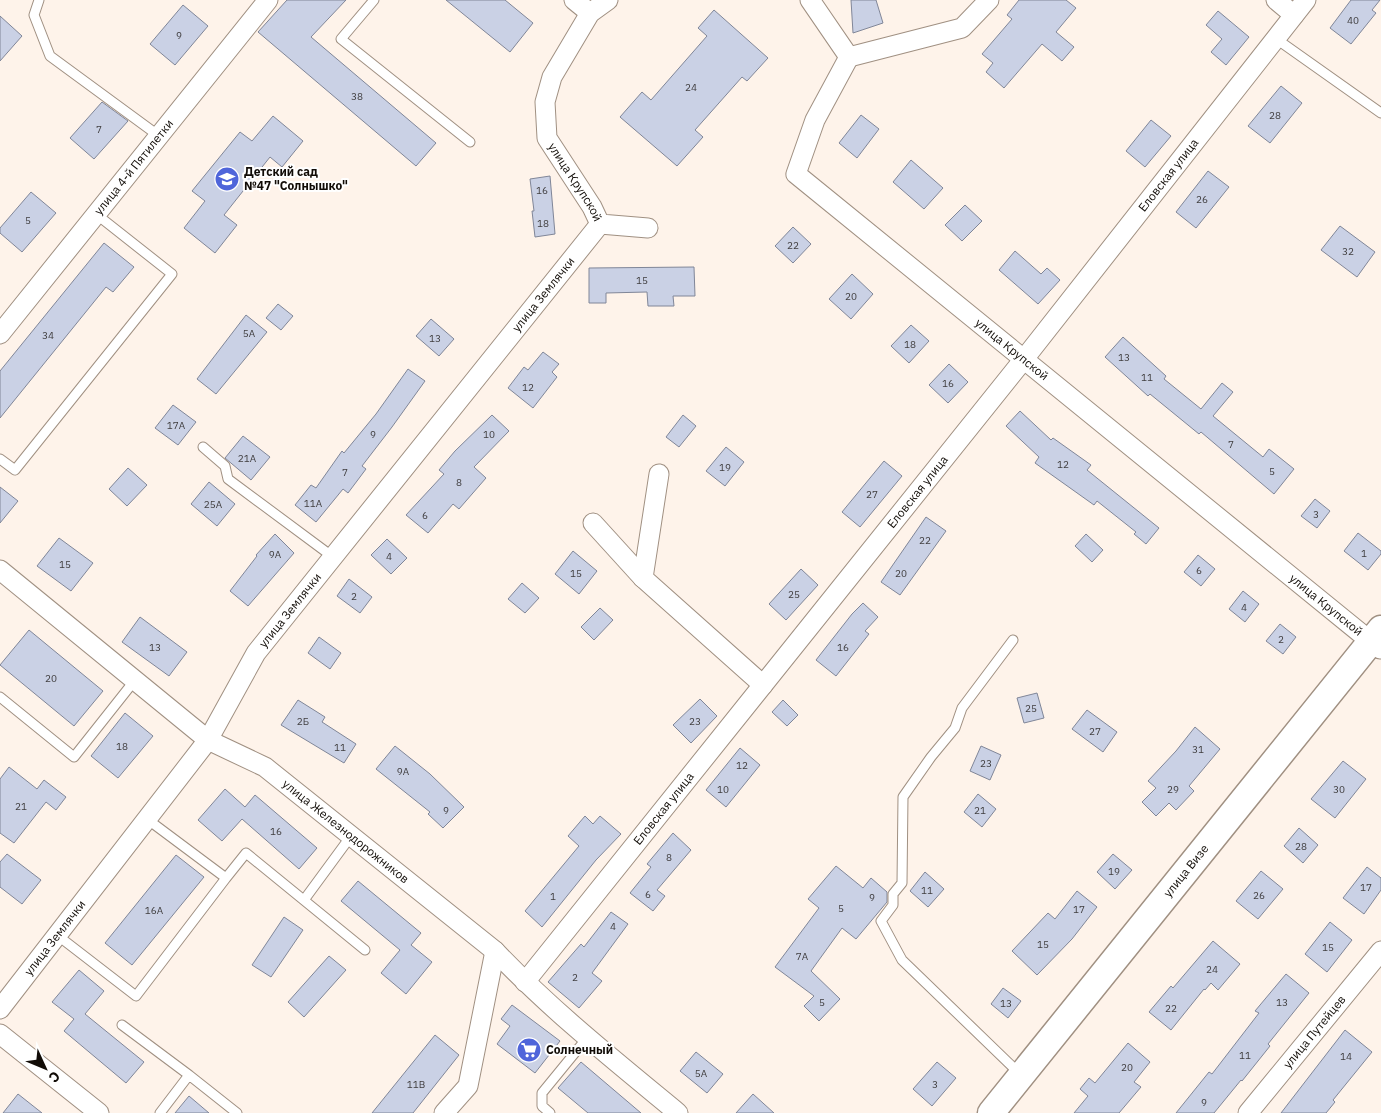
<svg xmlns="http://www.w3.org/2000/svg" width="1381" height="1113" font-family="'IBM Plex Sans',sans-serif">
<rect width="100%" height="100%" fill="#fef3ea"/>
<!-- building -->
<path fill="#cad1e5" stroke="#808698" d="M287,0H346L311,37L436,143L416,166L258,32Z
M446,0H505L533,23L510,52Z
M851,0H876L883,23L853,33Z
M1019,0H1066L1076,8L1056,32L1074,47L1062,61L1042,44L1004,88L986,72L993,63L982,54L1012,19L1007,15Z
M1351,0H1380L1372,10L1376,13L1351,44L1330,28Z
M183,5L208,26L175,65L150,44Z
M714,10L768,58L747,81L742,77L695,130L703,137L677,166L620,117L642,92L651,100L707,36L698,28Z
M1218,11L1249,37L1226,65L1211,52L1222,39L1206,25Z
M0,16L22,36L0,61Z
M1281,86L1302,103L1270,143L1248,126Z
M102,102L128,121L94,159L70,138Z
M861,115L879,129L857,158L839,143Z
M273,116L303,141L282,167L270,157L224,215L237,225L215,253L184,228L205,201L192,191L240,132L252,141Z
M1151,120L1171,136L1145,167L1126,151Z
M911,160L943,188L924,209L893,182Z
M1208,171L1229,187L1196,228L1176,212Z
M550,176L555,234L535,237L532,211H534L530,179Z
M31,192L56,213L22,252L0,233V228Z
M965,205L982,221L962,241L945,225Z
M1340,226L1375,252L1357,277L1321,250Z
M793,227L811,244L793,263L775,246Z
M104,243L134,267L113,292L106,287L0,418V371Z
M1015,251L1041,274L1047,268L1060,280L1038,304L999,270Z
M694,267L695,296H673L674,306H648L647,292L606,293V303H589V268Z
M852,274L873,294L851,319L829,299Z
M278,304L293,316L281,330L266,318Z
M246,315L267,332L216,394L197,379Z
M431,319L454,339L439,356L416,336Z
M911,325L929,341L909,363L891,346Z
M1123,337L1166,376L1164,379L1201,409L1222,383L1233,392L1213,416L1263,457L1269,449L1294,469L1274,494L1201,432L1199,434L1150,394L1148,396L1105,357Z
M543,352L559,364L552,372L557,377L533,408L508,388L524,367L528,370Z
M949,364L968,382L948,403L929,385Z
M408,369L425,381L392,427L362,466L366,469L348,493L343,489L316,522L295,505L311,485L316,488L342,451L344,453L376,414Z
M173,405L196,422L178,445L155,428Z
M1020,411L1051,440L1053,438L1091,465L1087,470L1159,528L1146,544L1134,534L1136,532L1097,501L1094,505L1035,463L1039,457L1006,426Z
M492,415L509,431L474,467L486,478L459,509L453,504L428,533L406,515L444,474L439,470L455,451Z
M683,415L696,426L679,447L666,437Z
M243,436L270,457L251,480L225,458Z
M726,447L744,462L725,486L706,471Z
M884,461L902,476L860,527L842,512Z
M128,468L147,485L127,506L109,489Z
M209,482L235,504L217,526L191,504Z
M0,487L18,501L0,523Z
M1315,499L1330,511L1317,528L1301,516Z
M926,517L946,531L900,595L881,582Z
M1358,533L1381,551V554L1368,570L1344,551Z
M275,534L294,553L248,606L230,591L257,556L256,555Z
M1086,534L1103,550L1092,562L1075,546Z
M59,538L93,563L71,591L37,566Z
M387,539L407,558L391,574L371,555Z
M573,551L597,571L579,594L555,574Z
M1198,555L1215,569L1201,586L1184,572Z
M801,569L818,585L786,620L769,604Z
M349,579L372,597L360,613L337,596Z
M522,583L539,598L525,613L508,599Z
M1243,591L1259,604L1245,622L1229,609Z
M863,603L878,617L865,631L869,634L836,676L816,660L852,614Z
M600,608L613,620L594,640L581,627Z
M140,617L187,652L169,676L122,642Z
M1280,624L1296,637L1283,654L1266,641Z
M29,630L103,691L74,726L0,665Z
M319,637L341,653L330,669L308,653Z
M1037,693L1044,718L1024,723L1017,698Z
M700,699L717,716L691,743L673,725Z
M298,700L325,717L322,722L356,744L344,763L281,725Z
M783,700L798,715L787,726L772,712Z
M1087,710L1117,732L1103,752L1072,729Z
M125,713L153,736L118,778L91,756Z
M1195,727L1220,749L1189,786L1194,791L1176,810L1169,803L1156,816L1142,802L1156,788L1148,781L1176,751Z
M395,746L430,774L464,807L443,828L428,814L430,812L376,769Z
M981,746L1001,755L990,780L970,771Z
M740,748L760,765L726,807L706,790Z
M1343,761L1366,779L1335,818L1311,799Z
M9,767L37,789L44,780L66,797L56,810L46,802L14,843L0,833V779Z
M225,789L245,807L255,795L317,848L299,869L242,819L222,841L198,820Z
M978,794L996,809L982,827L964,812Z
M585,816L593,824L600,816L621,834L596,860L542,927L525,911L579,846L568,836Z
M1299,828L1318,845L1303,863L1284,846Z
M673,833L691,850L657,890L665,896L653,911L630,893L651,867L647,864Z
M7,854L41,880L22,904L0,887V862Z
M1113,854L1132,870L1115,889L1097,872Z
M176,855L204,877L132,965L105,943Z
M836,866L863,888L871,878L887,892V902L856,939L842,928L811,971L840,999L819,1021L804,1006L814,996L775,967L819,908L808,899Z
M1367,867L1381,878V890L1364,914L1343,898Z
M1261,871L1283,889L1258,919L1236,901Z
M925,872L944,889L928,907L910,891Z
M358,881L421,933L411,945L432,962L406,994L381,973L400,950L341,901Z
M1077,891L1097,907L1072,939L1037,975L1012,951L1048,913L1055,919Z
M611,912L628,924L592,973L602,981L579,1008L548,982L581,944L584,947Z
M284,917L303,930L271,977L252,965Z
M1330,922L1352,940L1327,972L1305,954Z
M1213,941L1240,964L1218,990L1211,983L1205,990L1204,989L1171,1030L1149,1012L1171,986L1173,988Z
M329,956L346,970L304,1017L288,1002Z
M79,970L104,991L85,1014L144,1062L126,1083L64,1031L74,1019L52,1002Z
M1286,974L1309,993L1268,1044L1270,1046L1242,1081L1241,1080L1214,1113H1176L1209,1072L1212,1074L1259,1013L1255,1011Z
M1003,988L1021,1001L1008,1018L991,1004Z
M512,1005L560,1041L535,1073L497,1044L510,1026L501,1019Z
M1345,1030L1372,1052L1333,1100L1335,1102L1326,1113H1281Z
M435,1035L459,1055L413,1113H372Z
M1128,1043L1150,1062L1134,1082L1141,1087L1119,1113H1074L1088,1096L1080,1089L1089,1078L1095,1083Z
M696,1052L723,1074L707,1093L680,1071Z
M581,1062L641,1113H588L558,1088Z
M937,1062L956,1078L932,1106L913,1089Z
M18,1094L42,1113H3Z
M753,1094L774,1113H736Z
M189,1096L209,1113H175Z"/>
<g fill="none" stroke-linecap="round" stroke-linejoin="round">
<defs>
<path id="lane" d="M39,0L34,15L50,56L159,136
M374,0L341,39L470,142
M1275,38L1381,113
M203,447L225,466L228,479L333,557
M0,459L15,470L172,274L96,214
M1013,640L962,708L955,728L931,757L903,797L902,883L893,894V905L881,921L902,960L1019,1073
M0,697L74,757L135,680
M226,878L246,853L365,950
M304,900L351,836
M57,935L136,996L226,878L147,819
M122,1025L189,1075
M160,1113L189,1075L237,1113
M550,1113L542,1106V1093L587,1038"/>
<g id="street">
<path d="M574,0L590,13"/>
<path id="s1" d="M608,0L590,13L552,77L545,102L547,138L592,207L600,224L648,228"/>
<path id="s2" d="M810,0L849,57L815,120L796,174L1380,649"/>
<path d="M1276,0L1294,15"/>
<path d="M849,57L962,28L989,0"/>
<path id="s3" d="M0,334L268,0"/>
<path d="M659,474L643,578L763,685"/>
<path d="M593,523L643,578"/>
<path id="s4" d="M0,570L208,740L265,767L495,951C551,1010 615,1061 678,1113"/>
<path id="s5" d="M525,982L1024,359L1306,0"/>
<path id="s6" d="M0,1009L208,740L256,653L600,224"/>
<path d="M0,1034L99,1113"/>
<path d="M444,1113L468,1086L495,951"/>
<path id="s7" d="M1248,1113L1381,951"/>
</g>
<g id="secondary">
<path id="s8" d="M991,1113L1381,629"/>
</g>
</defs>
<!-- lane casing -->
<use href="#lane" stroke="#a09082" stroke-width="11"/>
<!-- street casing -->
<use href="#street" stroke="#a09082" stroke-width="21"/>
<!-- secondary casing -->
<use href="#secondary" stroke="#a09082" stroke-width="29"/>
<!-- lane -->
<use href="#lane" stroke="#fff" stroke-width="9"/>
<!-- street -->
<use href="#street" stroke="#fff" stroke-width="19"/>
<!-- secondary -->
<use href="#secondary" stroke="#fff" stroke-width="26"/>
</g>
<!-- icons -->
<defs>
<symbol id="school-disc" viewBox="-11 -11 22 22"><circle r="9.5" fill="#4f65da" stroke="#fff"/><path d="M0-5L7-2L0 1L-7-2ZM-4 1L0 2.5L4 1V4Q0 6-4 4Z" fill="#fff"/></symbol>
<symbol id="supermarket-disc" viewBox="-11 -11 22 22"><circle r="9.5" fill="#4f65da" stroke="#fff"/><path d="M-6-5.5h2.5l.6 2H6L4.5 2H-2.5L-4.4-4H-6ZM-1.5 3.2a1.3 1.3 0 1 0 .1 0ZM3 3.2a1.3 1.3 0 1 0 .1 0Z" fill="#fff"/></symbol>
</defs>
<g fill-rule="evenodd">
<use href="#school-disc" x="213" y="165" width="28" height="28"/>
<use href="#supermarket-disc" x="515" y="1036" width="28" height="28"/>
</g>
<g text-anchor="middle" stroke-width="4" stroke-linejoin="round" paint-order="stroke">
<!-- number labels -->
<g font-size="10" fill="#3f3d3e">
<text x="1353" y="24">40</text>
<text x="179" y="39">9</text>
<text x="691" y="91">24</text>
<text x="357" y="100">38</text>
<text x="1275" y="119">28</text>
<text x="99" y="133">7</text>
<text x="542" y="194">16</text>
<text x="1202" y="203">26</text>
<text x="28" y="224">5</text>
<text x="543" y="227">18</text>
<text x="793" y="249">22</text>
<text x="1348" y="255">32</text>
<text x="642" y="284">15</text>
<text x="851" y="300">20</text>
<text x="249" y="337">5А</text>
<text x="48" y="339">34</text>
<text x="435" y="342">13</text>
<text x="910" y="348">18</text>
<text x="1124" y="361">13</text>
<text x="1147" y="381">11</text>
<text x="948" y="387">16</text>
<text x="528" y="391">12</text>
<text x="176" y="429">17А</text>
<text x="373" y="438">9</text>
<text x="489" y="438">10</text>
<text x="1231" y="448">7</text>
<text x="247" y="462">21А</text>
<text x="1063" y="468">12</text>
<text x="725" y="471">19</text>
<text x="1272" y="475">5</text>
<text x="345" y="476">7</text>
<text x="459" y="486">8</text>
<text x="872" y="498">27</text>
<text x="313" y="507">11А</text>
<text x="213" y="508">25А</text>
<text x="1316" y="518">3</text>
<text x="425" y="519">6</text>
<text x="925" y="544">22</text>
<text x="1364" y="557">1</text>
<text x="275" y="558">9А</text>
<text x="389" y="560">4</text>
<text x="65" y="568">15</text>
<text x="1199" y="574">6</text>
<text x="576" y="577">15</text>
<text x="901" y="577">20</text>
<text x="794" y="598">25</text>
<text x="354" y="600">2</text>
<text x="1244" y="611">4</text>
<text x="1281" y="643">2</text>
<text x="155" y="651">13</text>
<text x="843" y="651">16</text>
<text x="51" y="682">20</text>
<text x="1031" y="712">25</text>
<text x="303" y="725">2Б</text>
<text x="695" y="725">23</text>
<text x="1095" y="735">27</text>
<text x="122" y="750">18</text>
<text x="340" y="751">11</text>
<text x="1198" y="753">31</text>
<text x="986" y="767">23</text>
<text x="742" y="769">12</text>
<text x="403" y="775">9А</text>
<text x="723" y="793">10</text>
<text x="1173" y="793">29</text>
<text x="1339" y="793">30</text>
<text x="21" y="810">21</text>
<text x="446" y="814">9</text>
<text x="980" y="814">21</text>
<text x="276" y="835">16</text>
<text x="1301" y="850">28</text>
<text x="669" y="861">8</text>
<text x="1114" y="875">19</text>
<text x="1366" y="891">17</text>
<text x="927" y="894">11</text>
<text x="648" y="898">6</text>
<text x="1259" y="899">26</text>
<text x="553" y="900">1</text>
<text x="872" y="901">9</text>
<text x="841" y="912">5</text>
<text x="1079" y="913">17</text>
<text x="154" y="914">16А</text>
<text x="613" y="930">4</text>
<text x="1043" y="948">15</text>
<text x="1328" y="951">15</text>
<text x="802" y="960">7А</text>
<text x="1212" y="973">24</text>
<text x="575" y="981">2</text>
<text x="822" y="1006">5</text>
<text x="1282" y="1006">13</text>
<text x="1006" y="1007">13</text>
<text x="1171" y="1012">22</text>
<text x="1245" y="1059">11</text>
<text x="1346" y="1060">14</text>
<text x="1127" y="1071">20</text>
<text x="701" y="1077">5А</text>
<text x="416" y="1088">11В</text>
<text x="935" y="1088">3</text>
<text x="1204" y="1106">9</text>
</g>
<!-- street labels -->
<g font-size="12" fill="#110c07" stroke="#fff">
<text dy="4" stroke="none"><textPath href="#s3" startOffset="214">улица 4-й Пятилетки</textPath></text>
<text dy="4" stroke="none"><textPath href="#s5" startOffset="1032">Еловская улица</textPath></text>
<text dy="4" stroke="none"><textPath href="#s1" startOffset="211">улица Крупской</textPath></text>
<text dy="4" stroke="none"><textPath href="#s6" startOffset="899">улица Землячки</textPath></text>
<text dy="4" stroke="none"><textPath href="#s2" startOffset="476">улица Крупской</textPath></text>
<text dy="4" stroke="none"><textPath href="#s5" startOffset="628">Еловская улица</textPath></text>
<text dy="4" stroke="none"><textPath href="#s2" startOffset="881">улица Крупской</textPath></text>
<text dy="4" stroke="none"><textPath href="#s6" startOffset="494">улица Землячки</textPath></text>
<text dy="4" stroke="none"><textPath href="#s5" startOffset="222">Еловская улица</textPath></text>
<text dy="4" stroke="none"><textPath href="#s4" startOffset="435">улица Железнодорожников</textPath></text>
<text dy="4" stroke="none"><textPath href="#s8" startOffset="311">улица Визе</textPath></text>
<text dy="4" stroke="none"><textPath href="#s6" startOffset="90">улица Землячки</textPath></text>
<text dy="4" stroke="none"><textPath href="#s7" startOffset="105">улица Путейцев</textPath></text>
</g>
<!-- poi labels -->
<g font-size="12" font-weight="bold" fill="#110c07" stroke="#fff" text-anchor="start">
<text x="244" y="176">Детский сад<tspan x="244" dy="14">№47 "Солнышко"</tspan></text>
<text x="546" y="1054">Солнечный</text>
</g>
</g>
<!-- north arrow -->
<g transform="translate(45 1068) rotate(134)" stroke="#ffffff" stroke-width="4" paint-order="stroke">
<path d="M0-4L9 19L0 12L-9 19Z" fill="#110c07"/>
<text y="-8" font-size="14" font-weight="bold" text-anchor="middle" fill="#110c07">С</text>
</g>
</svg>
